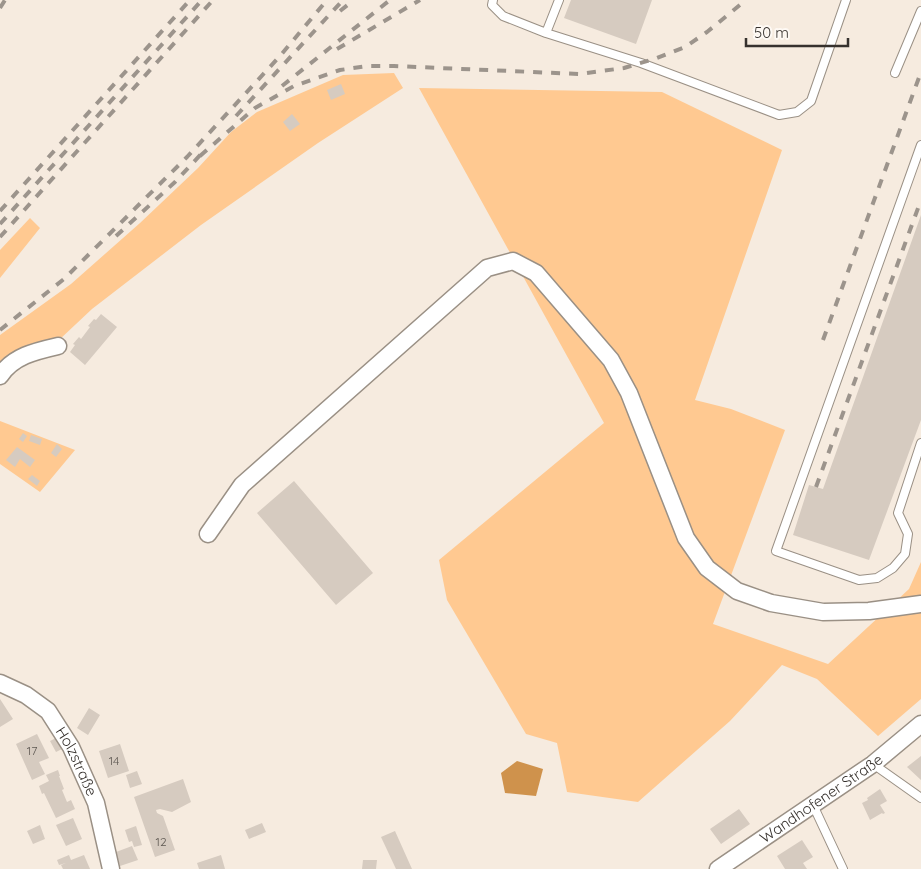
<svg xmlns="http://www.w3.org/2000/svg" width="921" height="869" font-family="Quicksand,sans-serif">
<rect width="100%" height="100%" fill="#f6ebdf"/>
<!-- green -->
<path fill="#ffc991" d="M394,73L403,88L318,143L201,225L92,309L59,340L0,366V335L71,284L140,223L198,168L231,132L257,112L343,75Z
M419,88L662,92L782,150L695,400L731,409L785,430L713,624L828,664L909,589L921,562V699L878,736L817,679L782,665L730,721L638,802L567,792L557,743L526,734L447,600L439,560L604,423Z
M30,218L40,228L0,278V250Z
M0,421L75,450L40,492L0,464Z"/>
<!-- water -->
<path fill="#cf924c" d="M517,761L543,769L536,796L505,793L501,773Z"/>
<!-- building -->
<path fill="#d6cbc0" d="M571,0H652L636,44L564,18Z
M341,84L345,94L331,100L327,90Z
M292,114L300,124L290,131L283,122Z
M921,215V420L869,560L793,535L809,485L823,489Z
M101,314L117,327L85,365L70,352L75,345L73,344L79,337L81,339L90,327L88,326L94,319L96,320Z
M23,433L27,436L23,442L19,439Z
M31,435L42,439L40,445L29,441Z
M57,444L62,449L56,457L51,453Z
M17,447L35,460L30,467L20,459L15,467L6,460Z
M32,475L40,481L37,486L28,479Z
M294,481L373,573L336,605L257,513Z
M0,699L13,719L0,727Z
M89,708L100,715L88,735L77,728Z
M37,734L49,758L39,762L45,774L32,780L16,744Z
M56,738L62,749L56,752L50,741Z
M120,744L129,771L108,778L99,751Z
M921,756V780L907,767Z
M58,770L60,776H59L64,789L62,790L67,802L71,800L75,809L56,818L44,793L42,794L39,786L49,781L46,775Z
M137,771L142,784L130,788L126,775Z
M183,779L191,802L172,812L160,809L156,810L157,813L163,816L175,850L155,857L134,797Z
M880,789L887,801L880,805L885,813L883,814L882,813L870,820L862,803L868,800L867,798Z
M739,809L750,824L721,844L710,829Z
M73,818L82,839L66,846L56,825Z
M262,823L266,832L249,839L245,830Z
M40,825L45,839L33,844L27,831Z
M136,826L142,845L134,847L132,841L129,842L125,830Z
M395,831L412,869H396L381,837Z
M802,840L813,857L803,863L807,869H785L777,856Z
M132,846L138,860L120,866L116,852Z
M69,855L71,860L84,855L90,869H63L61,865L66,863L59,865L57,860Z
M221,855L225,869H199L197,863Z
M363,860H377L376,869H362Z"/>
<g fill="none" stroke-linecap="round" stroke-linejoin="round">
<defs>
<path id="service" d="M493,0L492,5L503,16L546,33L641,63L779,115L797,112L811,101L846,0
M546,33L559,0
M895,73L921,11
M921,145L776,551L859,580L877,578L893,568L905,554L908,534L898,513L921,443
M873,764L921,798
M813,805L843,869"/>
<g id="minor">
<path d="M0,376C13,356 36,351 58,346"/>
<path d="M208,534L242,485L487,268L513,261L536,273L611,360L629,393L686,538L707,568L737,591L771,603L823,612L869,611L921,604"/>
<path id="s1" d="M0,683L26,695L48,711L71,747L96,803L111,869"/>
<path id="s2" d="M718,869L873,764L921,724"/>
</g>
</defs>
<!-- service casing -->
<use href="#service" stroke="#9a9085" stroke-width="10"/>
<!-- minor casing -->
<use href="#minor" stroke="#9a9085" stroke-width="19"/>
<!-- service -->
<use href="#service" stroke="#fff" stroke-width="8"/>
<!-- minor -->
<use href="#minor" stroke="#fff" stroke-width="16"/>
<!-- rail -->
<path stroke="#9c948c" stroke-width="4" stroke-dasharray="9 9" stroke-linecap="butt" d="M0,8L5,0
M340,11L354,0
M337,49L420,0
M282,86L390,0
M236,116L343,0
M200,156L255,108L294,86L340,70L368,66H394L579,74L624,68L657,58L685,47L707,32L746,0
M0,211L190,0
M0,224L202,0
M116,236L175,182L204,151
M0,237L213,0
M0,330L64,279L187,157L280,56L327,0
M823,340L921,72
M816,487L921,200"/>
</g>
<g text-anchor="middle" stroke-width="4" stroke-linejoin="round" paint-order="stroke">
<!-- number labels -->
<g font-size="12" fill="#5e5852">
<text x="32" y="755">17</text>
<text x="114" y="765">14</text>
<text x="161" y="846">12</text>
</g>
<!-- street labels -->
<g font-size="15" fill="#36312d" stroke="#fef9f4">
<text dy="5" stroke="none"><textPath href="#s1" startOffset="114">Holzstraße</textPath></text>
<text dy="5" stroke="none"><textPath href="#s2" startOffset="125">Wandhofener Straße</textPath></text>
</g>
</g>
<!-- scale -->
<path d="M746 38v8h102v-8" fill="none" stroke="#36312d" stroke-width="2.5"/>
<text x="754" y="38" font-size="15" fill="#36312d" stroke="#fef9f4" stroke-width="4" paint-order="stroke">50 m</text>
</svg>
